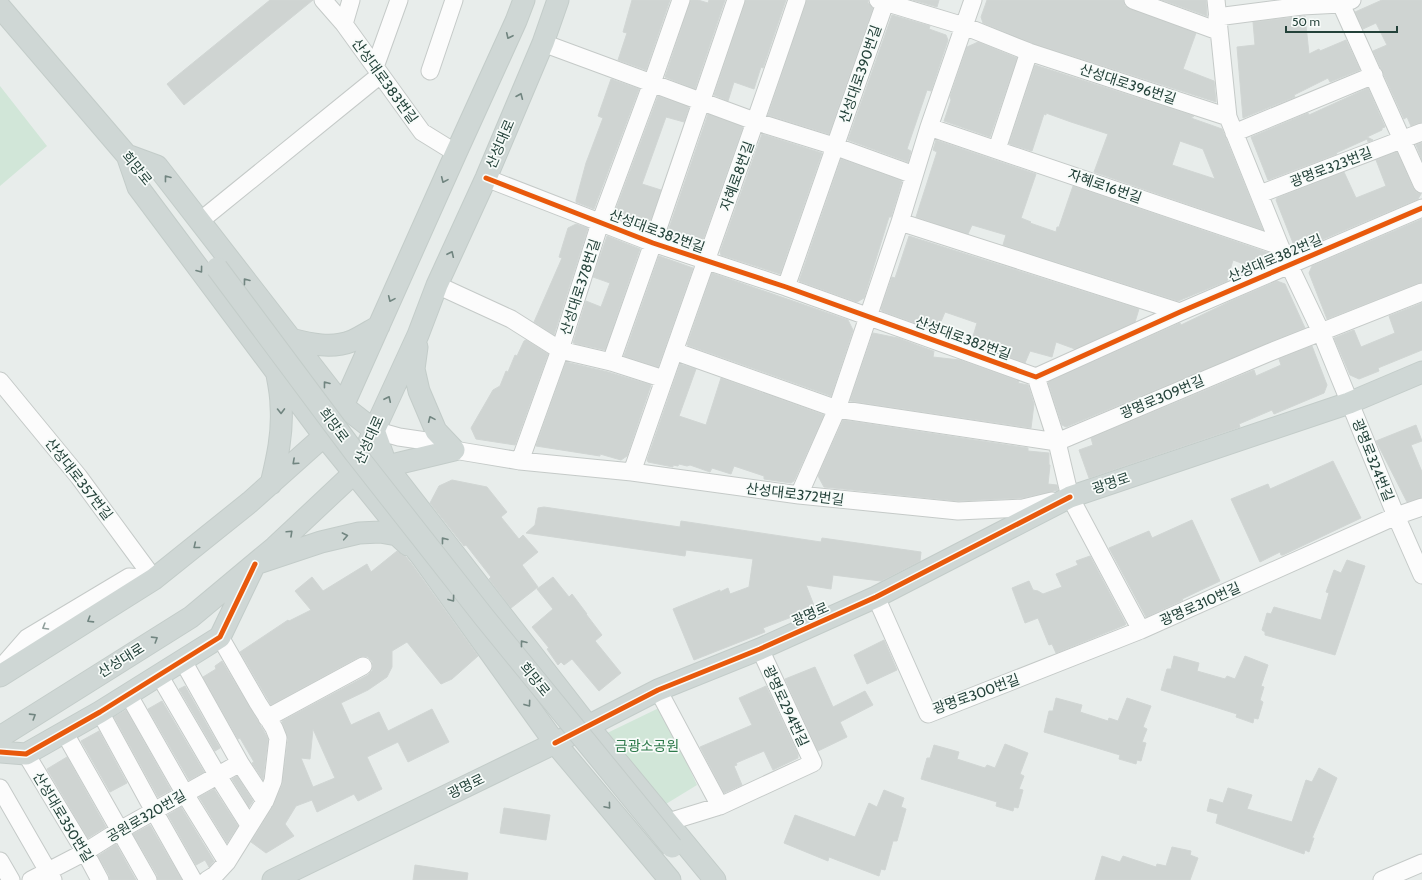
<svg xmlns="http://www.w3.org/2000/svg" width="1422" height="880" font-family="Cabin,'Noto Sans KR',sans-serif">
<rect width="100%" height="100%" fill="#e8edeb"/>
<!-- green -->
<path fill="#d1e6d8" d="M0,86L47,146L0,186Z
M661,707L697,785L661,807L601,736Z"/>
<!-- building -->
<path fill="#cfd4d2" stroke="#d1d6d4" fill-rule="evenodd" d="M270,0H313L184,105L167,84Z
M632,0H670L646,70L618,60L627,33L623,32Z
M691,0H698L708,3L709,0H725L695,89L665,77Z
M746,0H786L763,68L761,67L754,89L734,82L728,101L714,95Z
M807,0H868V3L873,8L829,134L768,115Z
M913,0H939L937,7Z
M987,0H1123L1125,6L1130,9L1196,33L1183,69L1214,81L1216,102L1032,43L983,23L981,17Z
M1162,0H1206L1207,16Z
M1382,0H1422V122L1411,126L1407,117L1404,119L1373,51L1387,45L1376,23L1363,29L1355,12Z
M892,15L930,26L929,29L946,35L948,40L931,91L927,90L907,149L911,151L908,162L848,140Z
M1305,16L1309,54L1319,49L1320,51L1346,40L1360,70L1330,82L1328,78L1294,95L1295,97L1243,118L1237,47L1255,45L1253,22Z
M978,42L1017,58L990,137L944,121L951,100L950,97L967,47Z
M1035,65L1194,116L1191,118L1222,129L1263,230L1094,172L1108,134L1071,122L1046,113V115L1044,114L1032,151L1009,144ZM1180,141L1203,149L1215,179L1172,165Z
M611,79L639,89L594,209L576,202V200L586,163L603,118L598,116Z
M1368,88L1385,127L1382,128V130L1367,137L1373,140L1368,142L1367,139L1336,153L1337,154L1268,180L1251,137L1308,113L1309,115Z
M658,96L689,107L684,122L666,117L642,184L661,190L647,230L613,217Z
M708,114L743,127L700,248L666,237Z
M762,134L822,153L780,274L721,255L720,252Z
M936,140L1036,174L1021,218L1031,222L1030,223L1056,232L1057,227H1059L1073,186L1269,253L1265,264L1255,268L1233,260L1227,281L1178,301L1003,245L1006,235L972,225L968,234L916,217L937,152L933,150Z
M1422,143V160L1416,145Z
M1397,152L1413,188L1416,192L1421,194L1418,199L1305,247L1293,243L1276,200L1277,198L1344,172L1356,198L1386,186L1376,160Z
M841,159L902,181L891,217H889L864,298L857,302L799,281Z
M1422,219V282L1327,319L1309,273L1312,266Z
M576,224L588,228L554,335L534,322L562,258L559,257L568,228Z
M607,236L640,249L605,350L573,343L586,301L601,307L610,283L593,277Z
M909,236L1139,309L1135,322L1075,349L1056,342L1052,357L1030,351L1025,363L971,343L977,323L945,312L937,331L882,311L881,309L892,277L895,278Z
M659,256L693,268L658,367L624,356Z
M712,273L848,320L853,330L831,396L687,345Z
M1277,281L1285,284L1305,328L1066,427L1062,425L1048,382L1180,323L1181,325L1233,300Z
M1422,303V350L1378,368L1379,371L1359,379L1350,375L1334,338L1354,330L1361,347L1395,333L1389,316Z
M873,333L898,338L933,351H934L933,357L960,360L1019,381L1018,383L1028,385L1034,404L1031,428L850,401Z
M526,340L548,354L515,445L476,439L471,428L493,390L500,386L506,371L508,372L515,355L517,356L524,341Z
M1312,346L1327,385L1324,393L1274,414L1272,410L1239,424L1240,427L1089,478L1079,450L1093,445L1091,438L1254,370L1256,376L1281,365L1279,359Z
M566,362L608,372L651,385L627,456L621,460L600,454V456L536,446Z
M680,364L696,369L679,416L706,425L721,378L824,415L794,481L791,483L764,479V476L734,466L731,474L712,468L710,472L690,465L687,466L679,464L678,466L673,465V467L648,462L647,460Z
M843,420L1028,448V451L1049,453V465H1050L1048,484L1057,485L1058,490L1022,498L958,501L824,487L818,476Z
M1416,425L1422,441L1411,445L1422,472V497L1407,502L1376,441Z
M1333,461L1361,518L1283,555H1281L1280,552L1260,562L1231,499L1268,484L1270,489Z
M452,480L487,487L507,512L501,517L519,539L523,535L538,552L522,565L538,587L511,608L489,579L491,577L466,545L464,546L430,503L439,486Z
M544,507L680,527L681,521L821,542L822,538L921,552L920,561L881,581L833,575L831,589L806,585L815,608L763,628L765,632L694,660L673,609L720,590V592L728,588L730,594L749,587L753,559L686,550L685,556L526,533L535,525L538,508Z
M1192,520L1220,581L1182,599L1183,600L1146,617L1109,548L1149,531L1152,538Z
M397,551L406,557L411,563L478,656L452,679L441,684L407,642L392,651V667L387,677L368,690L341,703L351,725L379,712L388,731L432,709L449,742L408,762L398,742L367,757L382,789L358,801L354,794L317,812L312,800L296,806L285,824L294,836L266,853L251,842L273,806L282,785L288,739L282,721L368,675L372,671L373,666L372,661L368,657L363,656L359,657L271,705L240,652L288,620L289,621L311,610L295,591L312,577L323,591L367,564L371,572ZM313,729L335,778L313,787L301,758L310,759Z
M1090,556L1126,624L1125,625L1056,653L1052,644L1049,645L1038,618L1025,623L1012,588L1029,581L1033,590L1038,591L1043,594L1062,587L1056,574L1078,565L1076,561Z
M1347,560L1365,566L1335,655L1265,635V632L1262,630L1267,613L1271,614L1274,607L1321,620L1329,593L1326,592L1334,570L1341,573Z
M553,577L569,597L572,594L587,614H586L602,635L595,641L621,673L599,691L572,659L564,665L561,662L558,665L547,649L549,648L532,627L553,609L537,589Z
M884,640L897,670L867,684L854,655Z
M1174,656L1199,663L1197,671L1225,679L1227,676L1235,679L1245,656L1268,665L1261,686L1264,687L1260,700L1263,702L1258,719L1254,718L1253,723L1236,717L1237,714L1161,690L1167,669H1171Z
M222,661L265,733L268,739L263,780L252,763L254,762L240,738L238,739L203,677L216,669L215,666Z
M815,667L833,707L865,691L873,705L840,722L847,737L818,751L785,679Z
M185,686L220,748L215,751L179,689Z
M766,686L798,754V758L773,770L764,751L736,763L737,765L734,766L742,785L724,793L700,747L752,725L739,698Z
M1056,698L1082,705L1080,712L1108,721L1109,718L1118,721L1127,698L1151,706L1143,727L1147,729L1142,742L1146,743L1141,761L1137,760L1136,764L1119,759L1120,755L1044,732L1049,711H1053Z
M162,701L204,772L189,780L148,709Z
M126,710L171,790L158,797L114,717Z
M99,731L127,783L110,792L81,741Z
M1005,744L1028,753L1020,774L1024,776L1019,789L1023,790L1018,808L1014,807L1013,811L996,806L997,802L921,779L927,758H930L934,745L959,752L957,759L985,768L987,765L995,768Z
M67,757L106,827L88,838L47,769Z
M1319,768L1337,778L1312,838H1314L1309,852L1305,850L1304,854L1216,823L1218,814L1207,811L1210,799L1223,803L1228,788L1252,795L1247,809L1292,822L1306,780L1312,782Z
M237,776L253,801L249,807L232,779Z
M214,789L238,826L227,843L199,797Z
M884,790L904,798L901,807L906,809L897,841H893L885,870L881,869L879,876L829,857L828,861L784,843L795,815L855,837L869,803L877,807Z
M181,807L214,861L209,867L205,860L196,865L168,815Z
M504,808L550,815L546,840L500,833Z
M150,825L182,880H158L157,875L133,834Z
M116,844L136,880H110L109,875L98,856Z
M1172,847L1191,851L1190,855L1198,858L1190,880H1095L1102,856L1120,862L1123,856L1156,867L1157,864L1166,866Z
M415,865L468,873L467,880H413Z"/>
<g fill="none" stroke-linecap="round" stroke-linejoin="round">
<defs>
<path id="minor" d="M323,0L344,24L422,132L456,153
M878,0L964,26L1029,52L1228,117
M1133,0L1218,31
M1216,0L1228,117L1280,246L1321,332L1396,516L1422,575
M1341,4L1422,184
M1217,17L1302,6L1341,4L1352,0
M344,24L351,0
M543,43L757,122L834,146L914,175
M375,67L399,0
M430,71L454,0
M929,127L1280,246
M1234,133L1374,75
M997,149L1029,52
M486,178L653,243L786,287L1036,377L1180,312L1422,208
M1260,194L1422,132
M200,221L380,75
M900,222L1180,312
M437,285L511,319L560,350L611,362L664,379
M786,287L886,0
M674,351L837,409L1057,442L1268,353L1422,292
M611,362L653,243L736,0
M1036,377L1057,442L1070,497L1141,630
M0,381L79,477L154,579
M374,430L399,437L426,441L454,450L520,461L632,472L799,495L958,511L1023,508L1052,501
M520,461L560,350L600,223L652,83L681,0
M632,472C686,314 744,158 797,0
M799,495L837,409L900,222L929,127L973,0
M876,597L928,714L1141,630L1396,516L1422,507
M183,661L240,763L265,801
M0,669L27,638L129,577L154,579
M159,675L218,776L249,825
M658,690L720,806
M128,694L185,794L227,862
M100,712L154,811L193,880
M267,718L363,666
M64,732L148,880
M26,754L85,852L100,880
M0,788L53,880
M668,822L720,806L813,763L760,649
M0,861L11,880
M31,880L85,852L120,830L240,763
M207,880L215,875L227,862L265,801L273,781L278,738L274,728L258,703L220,637
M1382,880L1422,863"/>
<path id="major" d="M0,7L136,166
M127,155L157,166L343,406L374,430L387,467L588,726L715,880
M127,155L138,187L324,436L421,556L555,743L670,880
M291,339C310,344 332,349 352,341C361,337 370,331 379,326
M375,469L454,450L436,431L419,391L414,369L417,347
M271,484C277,459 283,433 281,406C281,396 279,385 277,375
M0,676L154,579L250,502L324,436L343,406L456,153L516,21L524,0
M0,737L191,617L275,547L355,472L418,335L437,285L486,178L543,43L558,0
M0,752L26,754L100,712L220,637L255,564L321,542L359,533L380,532L397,535L408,545
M273,880L555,743L658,690L760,649L876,597L1070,497L1349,403L1422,372"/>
</defs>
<!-- minor casing -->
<use href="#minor" stroke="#c5cac8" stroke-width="19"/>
<!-- major casing -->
<use href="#major" stroke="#c3ccc9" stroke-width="23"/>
<!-- minor -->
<use href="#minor" stroke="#fcfcfc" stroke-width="17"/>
<!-- major -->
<use href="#major" stroke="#cfd7d5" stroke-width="21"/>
<defs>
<path id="major-bridge" d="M217,268L355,453L484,617L672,847"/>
</defs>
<!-- major-bridge casing -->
<use href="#major-bridge" stroke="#c3ccc9" stroke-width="23" stroke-linecap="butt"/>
<!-- major-bridge -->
<use href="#major-bridge" stroke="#cfd7d5" stroke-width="21"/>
<defs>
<path id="cycleway" d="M486,178L653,243L786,287L1036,377L1180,312L1422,208
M555,743L658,690L760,649L876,597L1070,497
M0,752L26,754L100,712L220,637L255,564"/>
</defs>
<!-- cycleway casing -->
<use href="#cycleway" stroke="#f7fbf9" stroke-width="8"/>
<!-- cycleway -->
<use href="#cycleway" stroke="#e8590c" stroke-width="5"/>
</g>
<!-- one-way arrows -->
<defs><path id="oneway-chevron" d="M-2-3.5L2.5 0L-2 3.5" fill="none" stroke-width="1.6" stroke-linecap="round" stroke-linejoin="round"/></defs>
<g stroke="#718580">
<use href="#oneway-chevron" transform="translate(509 36) rotate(115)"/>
<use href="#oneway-chevron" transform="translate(520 96) rotate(-67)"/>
<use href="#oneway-chevron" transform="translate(167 178) rotate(-128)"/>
<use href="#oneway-chevron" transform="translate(444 180) rotate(114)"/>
<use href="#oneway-chevron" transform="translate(451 254) rotate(-65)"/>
<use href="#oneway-chevron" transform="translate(200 270) rotate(53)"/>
<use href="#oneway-chevron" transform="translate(246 281) rotate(-128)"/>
<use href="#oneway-chevron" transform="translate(391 299) rotate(114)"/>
<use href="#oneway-chevron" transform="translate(326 384) rotate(-128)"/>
<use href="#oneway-chevron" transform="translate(388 399) rotate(-65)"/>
<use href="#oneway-chevron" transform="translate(281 411) rotate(89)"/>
<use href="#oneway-chevron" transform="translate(431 419) rotate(-114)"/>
<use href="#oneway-chevron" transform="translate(295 462) rotate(138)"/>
<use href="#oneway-chevron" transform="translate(290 533) rotate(-43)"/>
<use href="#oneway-chevron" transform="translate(345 536) rotate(-11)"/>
<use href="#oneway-chevron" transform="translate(444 540) rotate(-128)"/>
<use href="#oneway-chevron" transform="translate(196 546) rotate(141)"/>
<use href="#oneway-chevron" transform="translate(452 599) rotate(54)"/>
<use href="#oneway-chevron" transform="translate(90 620) rotate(148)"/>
<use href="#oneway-chevron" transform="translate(155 639) rotate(-32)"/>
<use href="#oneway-chevron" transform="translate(523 643) rotate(-128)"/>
<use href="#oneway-chevron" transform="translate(528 704) rotate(54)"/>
<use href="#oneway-chevron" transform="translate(33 716) rotate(-32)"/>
<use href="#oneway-chevron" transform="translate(608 806) rotate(50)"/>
</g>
<use stroke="#909f9b" href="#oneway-chevron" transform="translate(45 627) rotate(149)"/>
<g text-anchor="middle" stroke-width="3.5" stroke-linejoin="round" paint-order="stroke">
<!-- street labels -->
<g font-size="14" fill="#24423a" stroke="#f7fbf9">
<text transform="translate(860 74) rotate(-71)" y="5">산성대로390번길</text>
<text transform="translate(385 81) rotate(54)" y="5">산성대로383번길</text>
<text transform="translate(1128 84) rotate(18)" y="5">산성대로396번길</text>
<text transform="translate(500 144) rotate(-67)" y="5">산성대로</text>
<text transform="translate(1331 167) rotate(-21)" y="5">광명로323번길</text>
<text transform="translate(137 168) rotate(51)" y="5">희망로</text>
<text transform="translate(737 176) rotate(-70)" y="5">자혜로8번길</text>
<text transform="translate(1105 186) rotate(19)" y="5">자혜로16번길</text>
<text transform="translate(657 231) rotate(20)" y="5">산성대로382번길</text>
<text transform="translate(1275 258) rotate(-23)" y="5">산성대로382번길</text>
<text transform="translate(580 287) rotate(-72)" y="5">산성대로378번길</text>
<text transform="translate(963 338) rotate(20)" y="5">산성대로382번길</text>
<text transform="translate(1162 397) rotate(-23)" y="5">광명로309번길</text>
<text transform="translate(334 425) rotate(53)" y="5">희망로</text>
<text transform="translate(369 440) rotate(-66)" y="5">산성대로</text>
<text transform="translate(1373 460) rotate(68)" y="5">광명로324번길</text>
<text transform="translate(79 479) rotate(52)" y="5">산성대로357번길</text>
<text transform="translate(1111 483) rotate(-19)" y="5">광명로</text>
<text transform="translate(795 494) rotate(7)" y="5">산성대로372번길</text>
<text transform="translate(1200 604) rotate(-24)" y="5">광명로310번길</text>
<text transform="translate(810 614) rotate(-24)" y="5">광명로</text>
<text transform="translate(121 660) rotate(-32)" y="5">산성대로</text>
<text transform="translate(535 679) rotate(51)" y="5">희망로</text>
<text transform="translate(976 694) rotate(-20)" y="5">광명로300번길</text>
<text transform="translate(786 706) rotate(65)" y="5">광명로294번길</text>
<text transform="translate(466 786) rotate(-26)" y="5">광명로</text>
<text transform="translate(146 816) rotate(-30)" y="5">공원로320번길</text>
<text transform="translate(63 817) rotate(59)" y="5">산성대로350번길</text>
</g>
<!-- park labels -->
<g font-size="14" fill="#2d7a4b" stroke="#f7fbf9">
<text x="647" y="751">금광소공원</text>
</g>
</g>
<!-- scale -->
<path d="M1286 26v6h111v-6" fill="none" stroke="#24423a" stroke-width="2"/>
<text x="1292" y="26" font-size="12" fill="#24423a" stroke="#f7fbf9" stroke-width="3" paint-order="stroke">50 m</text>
</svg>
